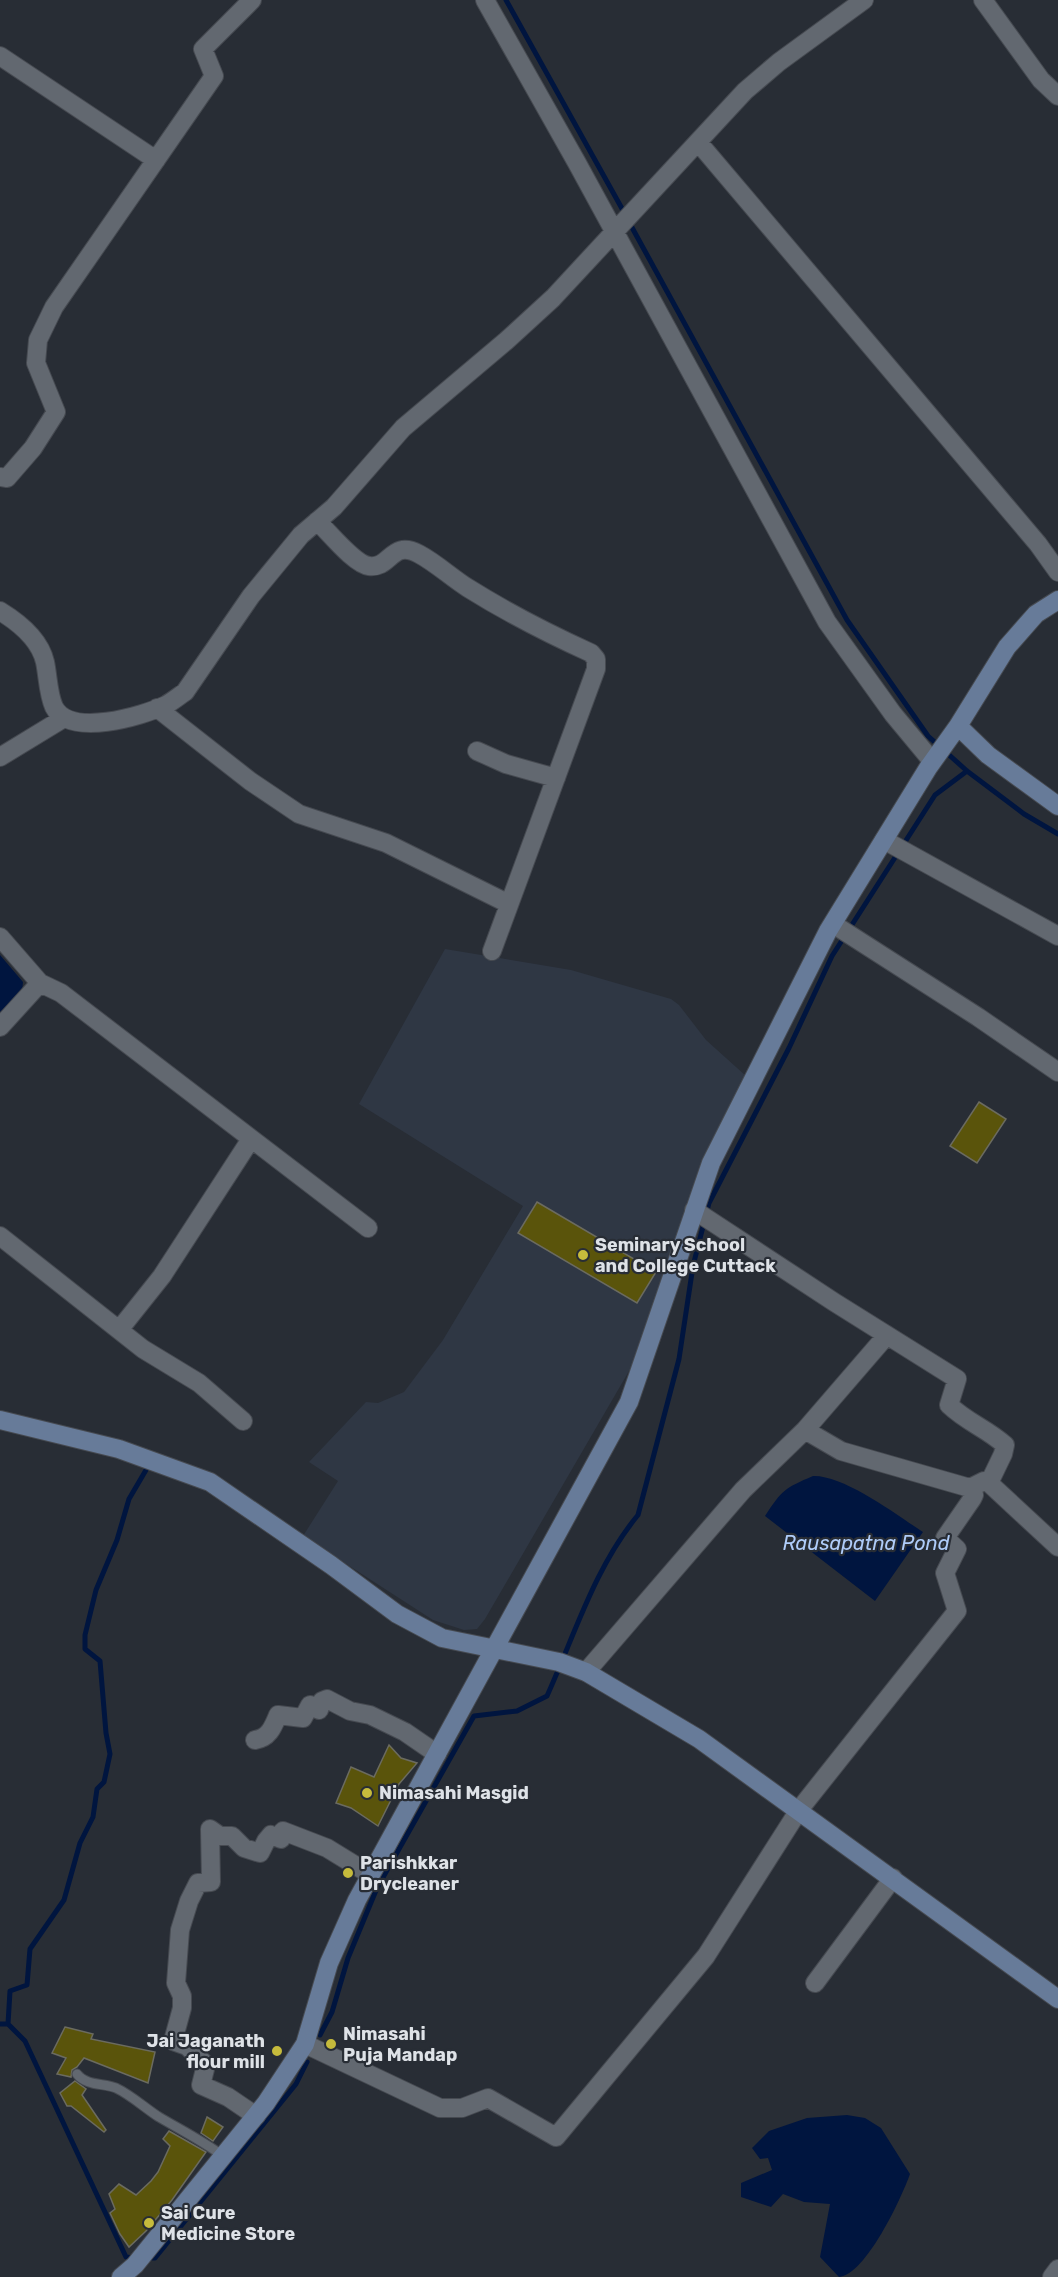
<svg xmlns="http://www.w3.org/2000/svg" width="1058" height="2277" font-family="Rubik,sans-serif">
<rect width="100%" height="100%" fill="#282d35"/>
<!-- built -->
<path fill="#2f3744" d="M445,949L571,970L671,999L679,1005L706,1040L746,1076L636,1359L485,1619L477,1629L464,1630L433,1620L303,1536L338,1481L309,1462L366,1402L378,1403L404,1392L443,1340L523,1206L359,1104Z"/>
<!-- water -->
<path fill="#00153f" d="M0,955L23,982L22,992L0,1012Z
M813,1476C844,1475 897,1515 923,1532L875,1601L765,1516C782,1490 785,1488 813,1476Z
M847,2115L865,2118L881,2128L910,2174C902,2197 866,2275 839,2277L820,2257L830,2204L804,2202L783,2194L771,2207L741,2197V2183L772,2170L768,2158L760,2159L752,2148L769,2131L807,2118Z"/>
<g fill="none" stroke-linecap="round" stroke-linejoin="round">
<!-- stream -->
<path stroke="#00153f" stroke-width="5" d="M506,0L625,214
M629,222L847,620L928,736L967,771L1024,814L1058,834
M0,2024H8L25,2041L126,2257L135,2258
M8,2024L10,1991L27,1985L30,1949L64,1900L80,1843L93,1817L97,1789L104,1782L110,1754L106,1733L100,1661L85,1649V1635L96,1590L117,1540L129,1499L146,1470
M320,2035L332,2012L348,1958L377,1888L474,1716L517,1711L547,1696C575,1634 595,1567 638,1515L679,1359L693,1266L709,1203L789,1048L832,956L935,795L967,771
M148,2258H155L296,2084L307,2062"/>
</g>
<!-- building -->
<path fill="#5a540b" stroke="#6b6b60" stroke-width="1.5" d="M979,1102L1006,1119L977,1163L950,1146Z
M537,1202L656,1272L637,1303L518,1233Z
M389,1745L401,1758L417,1763L399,1784L378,1826L351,1808L336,1803L351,1767L374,1777Z
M65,2027L93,2034L91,2039L155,2052L148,2083L84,2058L77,2067L72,2070L71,2077L57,2074L66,2058L52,2053Z
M75,2081L86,2089L82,2095L106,2130L104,2132L71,2106H67L60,2093Z
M207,2117L223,2127L213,2141L201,2133Z
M169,2131L206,2152L172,2200L146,2231L129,2247L120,2234L110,2213L115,2209L109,2194L119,2184L136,2195L151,2181L158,2172L170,2146L163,2139Z"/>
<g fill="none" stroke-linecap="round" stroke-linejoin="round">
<defs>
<path id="lane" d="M77,2074C86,2086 104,2083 116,2088C131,2095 145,2108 159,2117C181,2130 203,2141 223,2156"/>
<path id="street" d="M485,0L577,163L827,622L893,714L932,761
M983,0L1041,80L1058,96
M0,56L156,160
M698,142L1038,544L1058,572
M0,477L7,478L33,448L56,412L36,363L38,340L54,307L214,76L203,49L252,0
M317,521C329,532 354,564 369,566C391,569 391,539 419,554C436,563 452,578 468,588C508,613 549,634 591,653L596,659V669L492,951
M0,611C18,622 40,640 45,662C48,676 48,694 54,707C70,738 142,716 166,705C173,701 179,696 185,692L251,596L301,535L334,507L403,428L506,341L553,298L745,91L779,62L864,0
M157,708L250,781L299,814L386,843L509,904
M477,751L506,764L556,778
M0,757L64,718
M884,840L1058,936
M833,924L978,1017L1058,1072
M0,937L40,983L0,1027
M40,983L61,993L368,1228
M694,1210L834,1302L957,1379L949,1405C968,1423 986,1428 1005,1445L1003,1454L989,1483
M0,1236L143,1349L199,1383L243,1421
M119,1330L162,1276L251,1139
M805,1430L841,1451L970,1488L984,1481L989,1483L1058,1547
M586,1672L743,1490L805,1430L887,1335
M255,1740C269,1738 273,1727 278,1715L303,1718L310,1705L319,1710L322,1701L327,1699L350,1711L370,1715L405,1732L437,1754
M815,1983L893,1878
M305,2044L440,2108H462L488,2098L556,2137L706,1956L799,1810L957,1611L945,1573L957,1549L945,1538L972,1499L974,1495L970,1488
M256,2116L228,2097L201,2085L206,2065L187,2046L173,2041L182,2008V1996L176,1983L180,1930L189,1901L198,1883L211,1882L210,1829L220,1836H232L244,1848L260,1853L266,1841L271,1835L281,1839L283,1831L327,1848L371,1875
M1052,2277L1058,2269"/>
<path id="secondary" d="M958,726L988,755L1058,806
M0,1420L119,1449L210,1482L331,1565L397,1614L442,1638L559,1662L586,1672L699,1739L1058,1999
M121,2277L135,2265L266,2103L305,2044L329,1963L357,1900L629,1402L711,1163L828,931L928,768L958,726L1007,647L1036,614L1058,600"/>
</defs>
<!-- lane casing -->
<use href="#lane" stroke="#464a51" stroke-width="11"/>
<!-- street casing -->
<use href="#street" stroke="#464a51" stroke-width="20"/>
<!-- secondary casing -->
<use href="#secondary" stroke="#464a51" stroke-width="20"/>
<!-- lane -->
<use href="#lane" stroke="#626870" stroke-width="9"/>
<!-- street -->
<use href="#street" stroke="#626870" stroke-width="18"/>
<!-- secondary -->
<use href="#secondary" stroke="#677b99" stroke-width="18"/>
</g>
<!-- markers -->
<g fill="#c6bb3c" stroke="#282d35" stroke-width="2">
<circle cx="583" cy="1255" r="6"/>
<circle cx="367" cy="1793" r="6"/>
<circle cx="348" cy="1873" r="6"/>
<circle cx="331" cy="2044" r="6"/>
<circle cx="277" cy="2051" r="6"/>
<circle cx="149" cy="2223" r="6"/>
</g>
<g text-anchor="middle" stroke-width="4.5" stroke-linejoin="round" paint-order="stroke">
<!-- poi labels -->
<g font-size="18" font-weight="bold" fill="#dee2e7" stroke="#282d35" text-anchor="start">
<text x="595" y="1251">Seminary School<tspan x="595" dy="21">and College Cuttack</tspan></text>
<text x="379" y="1799">Nimasahi Masgid</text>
<text x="360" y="1869">Parishkkar<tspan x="360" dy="21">Drycleaner</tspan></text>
<text x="343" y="2040">Nimasahi<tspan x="343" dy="21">Puja Mandap</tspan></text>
<text x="265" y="2047" text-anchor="end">Jai Jaganath<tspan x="265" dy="21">flour mill</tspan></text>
<text x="161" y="2219">Sai Cure<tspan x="161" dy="21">Medicine Store</tspan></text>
</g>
<!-- water labels -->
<g font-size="20" font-style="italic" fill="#afccf9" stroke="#282d35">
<text x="866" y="1550">Rausapatna Pond</text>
</g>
</g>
</svg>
